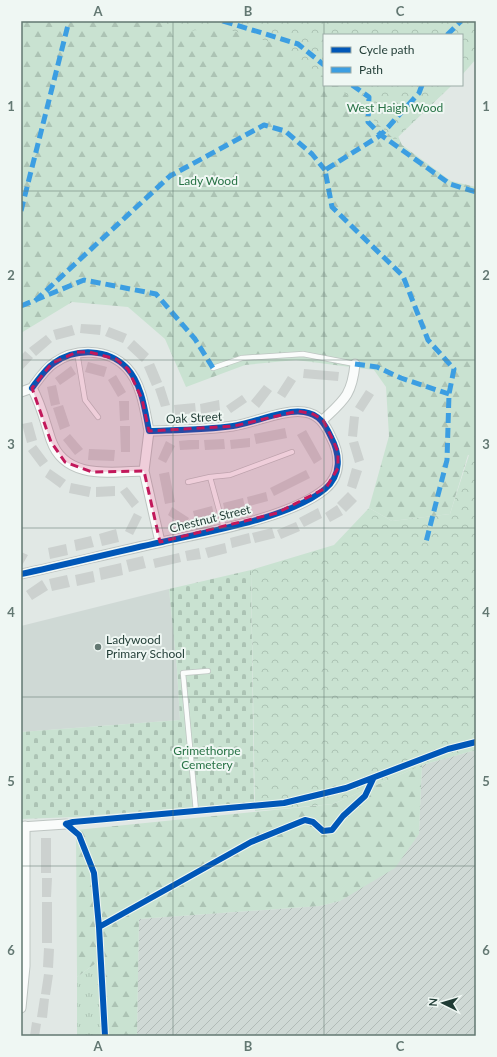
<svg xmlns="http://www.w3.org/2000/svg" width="497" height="1057" font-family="Lato,sans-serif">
<defs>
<pattern id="industrial-furrows" width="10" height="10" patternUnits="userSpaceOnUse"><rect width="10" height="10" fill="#cfd9d5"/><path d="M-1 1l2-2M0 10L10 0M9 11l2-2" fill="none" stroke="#b1bbb7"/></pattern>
<pattern id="grass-tufts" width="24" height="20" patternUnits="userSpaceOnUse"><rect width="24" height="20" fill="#c9e2d1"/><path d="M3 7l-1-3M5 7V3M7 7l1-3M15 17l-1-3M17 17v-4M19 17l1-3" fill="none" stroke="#acc3b4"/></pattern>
<pattern id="forest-firs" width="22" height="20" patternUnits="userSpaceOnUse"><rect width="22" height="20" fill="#c9e2d1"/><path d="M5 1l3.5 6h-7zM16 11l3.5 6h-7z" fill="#acc3b4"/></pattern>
<pattern id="cemetery-stones" width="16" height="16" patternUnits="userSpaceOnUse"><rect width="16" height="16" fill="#c9e2d1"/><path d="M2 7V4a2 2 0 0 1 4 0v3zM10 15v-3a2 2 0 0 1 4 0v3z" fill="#acc3b4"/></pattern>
<pattern id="park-crowns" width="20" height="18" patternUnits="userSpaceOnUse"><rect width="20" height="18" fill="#c9e2d1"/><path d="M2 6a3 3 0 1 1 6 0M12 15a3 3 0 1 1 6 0" fill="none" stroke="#acc3b4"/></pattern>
</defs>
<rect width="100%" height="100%" fill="#e1e8e5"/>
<!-- built -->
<path fill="#cfd9d5" d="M169,589L177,669L180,720L21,732V626Z"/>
<!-- industrial -->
<path fill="url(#industrial-furrows)" d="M476,750V1036H137L139,919L320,906L340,901L419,834L422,765Z"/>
<!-- grass -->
<path fill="url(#grass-tufts)" d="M103,958L108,1036H77V977Z"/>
<!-- forest -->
<path fill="url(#forest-firs)" d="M21,21H476L462,35H324V85H452L398,136L402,145L451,181L476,187V455H468L450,514L392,521L369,508L389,436L386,387L374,370L296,360L245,365L186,387L165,339L128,307L72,302L21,333Z
M422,765L419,834L395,868L340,901L320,906L139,919L137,1036H108L103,958L77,977L76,830L333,804Z"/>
<!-- cemetery -->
<path fill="url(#cemetery-stones)" d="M251,570L254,802L75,817L21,819V732L180,720L177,669L169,589Z"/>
<!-- park -->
<path fill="url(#park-crowns)" d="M159,21H476V59L462,75V35H324V77L277,44L220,27L182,32Z
M336,85H452L395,140Z
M469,455H476V750L422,765L333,804L255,811L251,570L334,545L369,508L392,521L450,514Z"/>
<!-- building -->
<path fill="#ccd1cf" d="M81,324L101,325L100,335L80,333Z
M72,325L75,335L56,340L53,330Z
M109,327L127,334L123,343L105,336Z
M46,335L52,342L36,356L29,348Z
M134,340L149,354L142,362L127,348Z
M25,351L33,358L21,371V356Z
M88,362L107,367L104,377L85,372Z
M154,363L162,382L152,386L144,367Z
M71,366L76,374L60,385L55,378Z
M304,369L339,372L338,381L303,378Z
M116,375L126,392L118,397L108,380Z
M288,376L296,381L285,398L277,393Z
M56,385L60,404L51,406L47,387Z
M264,385L272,391L259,408L251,401Z
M164,386L170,405L161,407L155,389Z
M366,390L374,395L363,412L355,407Z
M242,395L247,402L231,413L226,406Z
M219,400L220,410L201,414L200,404Z
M119,401H129V420L120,421Z
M195,403L196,413L175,415L174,405Z
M63,405L70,426L60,430L53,408Z
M350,416L359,417L357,437L348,436Z
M32,422L37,440L27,443L22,424Z
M120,426H130V452H121Z
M285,428L287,438L256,444L254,434Z
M306,430L322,459L314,464L297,435Z
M70,434L83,449L75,455L63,440Z
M250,438V447L231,449L230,440Z
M224,439L225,449L205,450L204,440Z
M189,440H199V449L180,450L179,441Z
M166,441L175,446L166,463L158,459Z
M358,441L364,460L355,463L349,443Z
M36,445L48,461L40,467L28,451Z
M89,449L115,450L114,461L88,460Z
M352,468L362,471L356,489L347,486Z
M50,469L66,480L60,488L45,477Z
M306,470L310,478L274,496L270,488Z
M169,472L175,502L165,504L159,474Z
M71,483L91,487L89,497L69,493Z
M115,486V496L96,497V487Z
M127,487L139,502L132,508L120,492Z
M266,492L268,501L249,506L247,497Z
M348,492L357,501L346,512L337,503Z
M243,498L245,507L225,512L223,503Z
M337,505L343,515L330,522L325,513Z
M212,506L214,515L195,520L193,511Z
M172,507L189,518L184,526L168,515Z
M318,508L322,518L304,527L299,518Z
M134,513L142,517L133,535L125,531Z
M296,522L300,531L281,539L277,530Z
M272,528L275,538L255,543L252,533Z
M116,529L119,542L102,546L99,534Z
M249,533L251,543L232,548L230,538Z
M91,536L94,547L76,551L74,540Z
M225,543L227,553L208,558L205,548Z
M66,544L68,555L50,559L48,548Z
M199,548L201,559L187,561L185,551Z
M21,552L28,555L21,567Z
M179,553L181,562L155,568L153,559Z
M143,556L146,568L129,572L126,560Z
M121,563L123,575L101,580L99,568Z
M93,571L95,582L77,586L75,575Z
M67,575L70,587L52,591L49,579Z
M42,580L48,590L32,600L26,591Z
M41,838H51V873H41Z
M42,878H52L51,897H42Z
M42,902H52V943H42Z
M44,948L54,949L53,968L43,967Z
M44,974L53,975L50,995L41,994Z
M40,998L49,999L47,1018L37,1017Z
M32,1022L41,1024L39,1036H30Z"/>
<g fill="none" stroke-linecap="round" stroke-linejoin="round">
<defs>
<path id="lane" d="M77,352L85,400L98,417
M213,368L242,358L303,354L355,364
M210,477L224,528
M188,482L210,477L230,475L292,452
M66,824L73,822L196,811L183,673L208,671"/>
<path id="street" d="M32,388C41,404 45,422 51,440C65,480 110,472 144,471
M21,392L32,388
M323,420C344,400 352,395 355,364
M149,431L144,471L160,542
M21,574C68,564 115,552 162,542C207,532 290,518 325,489C342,475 340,454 331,437C325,424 319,414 304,412C283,409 254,423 233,426C205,430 176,430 149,431C145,411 142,384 127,368C108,348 75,348 54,363C45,369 38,380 32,388
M21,827L66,824
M21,1008L25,966V826"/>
</defs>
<!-- lane casing -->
<use href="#lane" stroke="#bec5c2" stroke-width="6"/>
<!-- street casing -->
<use href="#street" stroke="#bec5c2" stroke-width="11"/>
<!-- lane -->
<use href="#lane" stroke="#fafcfb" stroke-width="4.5"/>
<!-- street -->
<use href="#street" stroke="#fafcfb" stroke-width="9"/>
<!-- quiet -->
<path stroke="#3c9ee2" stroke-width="5" stroke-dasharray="10 5" stroke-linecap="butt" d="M223,21L298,44L324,65
M447,35L461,21
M352,85L369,97L368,122L381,135L450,184L476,192
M422,85L419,93L381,135L325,170L332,207L403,276L428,340L454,369L449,394L447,460L426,542
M21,211L69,21
M35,301L170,176L264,125L285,131L312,154L325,170
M21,306L84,280L156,294L195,339L213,368
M355,364L377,367L401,378L449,394"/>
<defs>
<path id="cycleway" d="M21,574C68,564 115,552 162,542C207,532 290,518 325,489C342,475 340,454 331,437C325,424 319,414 304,412C283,409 254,423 233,426C205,430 176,430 149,431C145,411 142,384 127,368C108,348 75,348 54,363C45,369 38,380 32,388
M66,824L73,822L284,803L346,788L448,749L476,742
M66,824L79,835L94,873L99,927L105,1036
M99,927L251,842L305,820L313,822L323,831L332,830L343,816L365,796L373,779"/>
</defs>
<!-- cycleway casing -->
<use href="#cycleway" stroke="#eff7f3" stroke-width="8"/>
<!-- cycleway -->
<use href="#cycleway" stroke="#0057b8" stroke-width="6"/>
</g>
<!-- marked area -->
<path fill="#c2185b" fill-opacity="0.2" stroke="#c2185b" stroke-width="3" stroke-dasharray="8 5" stroke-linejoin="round" d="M77,352H89L116,359L128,369L142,399L149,431L234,426L298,411L313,414L323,420L333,440L338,452V468L326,488L277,513L160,542L144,471L92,472L65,462L51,442L32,388L52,363Z"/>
<!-- grid -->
<path fill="none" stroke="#637872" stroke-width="1" stroke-opacity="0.55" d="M173,21V1036M324,21V35M324,35V85M324,85V1036M21,191H476M21,360H476M21,528H476M21,697H476M21,866H476"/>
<!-- markers -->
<circle fill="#637872" stroke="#eff7f3" stroke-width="1.5" cx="98" cy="647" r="4"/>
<g text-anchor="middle" stroke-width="4" stroke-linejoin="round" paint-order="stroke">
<!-- park labels -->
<g font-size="12" fill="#287346" stroke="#eff7f3">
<text x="395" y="112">West Haigh Wood</text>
<text x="208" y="185">Lady Wood</text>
<text x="207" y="755">Grimethorpe<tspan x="207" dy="14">Cemetery</tspan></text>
</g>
<!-- street labels -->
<g font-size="12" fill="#1f3b34" stroke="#eff7f3">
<text transform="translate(194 418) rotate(-3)" y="4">Oak Street</text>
<text transform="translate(210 519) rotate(-14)" y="4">Chestnut Street</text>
</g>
<!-- poi labels -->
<g font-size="12" fill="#1f3b34" stroke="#eff7f3" text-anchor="start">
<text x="106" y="644">Ladywood<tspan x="106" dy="14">Primary School</tspan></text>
</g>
</g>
<!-- border -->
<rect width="497" height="1057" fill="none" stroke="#eff7f3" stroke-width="44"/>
<!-- legend -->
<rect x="323" y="34" width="140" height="52" fill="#eff7f3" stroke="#9caca7"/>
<rect x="331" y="47" width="20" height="6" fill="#0057b8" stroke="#9caca7"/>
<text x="359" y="54" font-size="12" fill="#1f3b34">Cycle path</text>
<rect x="331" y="67" width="20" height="6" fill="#3c9ee2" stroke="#9caca7"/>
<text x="359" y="74" font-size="12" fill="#1f3b34">Path</text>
<!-- north arrow -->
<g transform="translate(443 1003) rotate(275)" stroke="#eff7f3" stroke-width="3" paint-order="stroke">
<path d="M0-3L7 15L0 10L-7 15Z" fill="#1f3b34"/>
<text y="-6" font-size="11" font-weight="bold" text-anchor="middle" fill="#1f3b34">N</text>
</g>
<rect x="22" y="22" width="453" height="1013" fill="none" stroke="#637872" stroke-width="1.5"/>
<g font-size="13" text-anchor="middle" font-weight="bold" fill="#637872">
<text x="98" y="16">A</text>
<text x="248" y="16">B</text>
<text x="400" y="16">C</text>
<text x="11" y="111">1</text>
<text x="486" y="111">1</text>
<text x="11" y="280">2</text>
<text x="486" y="280">2</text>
<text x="11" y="449">3</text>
<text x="486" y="449">3</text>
<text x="11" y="617">4</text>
<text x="486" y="617">4</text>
<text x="11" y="786">5</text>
<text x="486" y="786">5</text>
<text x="11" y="955">6</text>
<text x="486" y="955">6</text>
<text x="98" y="1051">A</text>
<text x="248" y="1051">B</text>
<text x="400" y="1051">C</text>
</g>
</svg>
